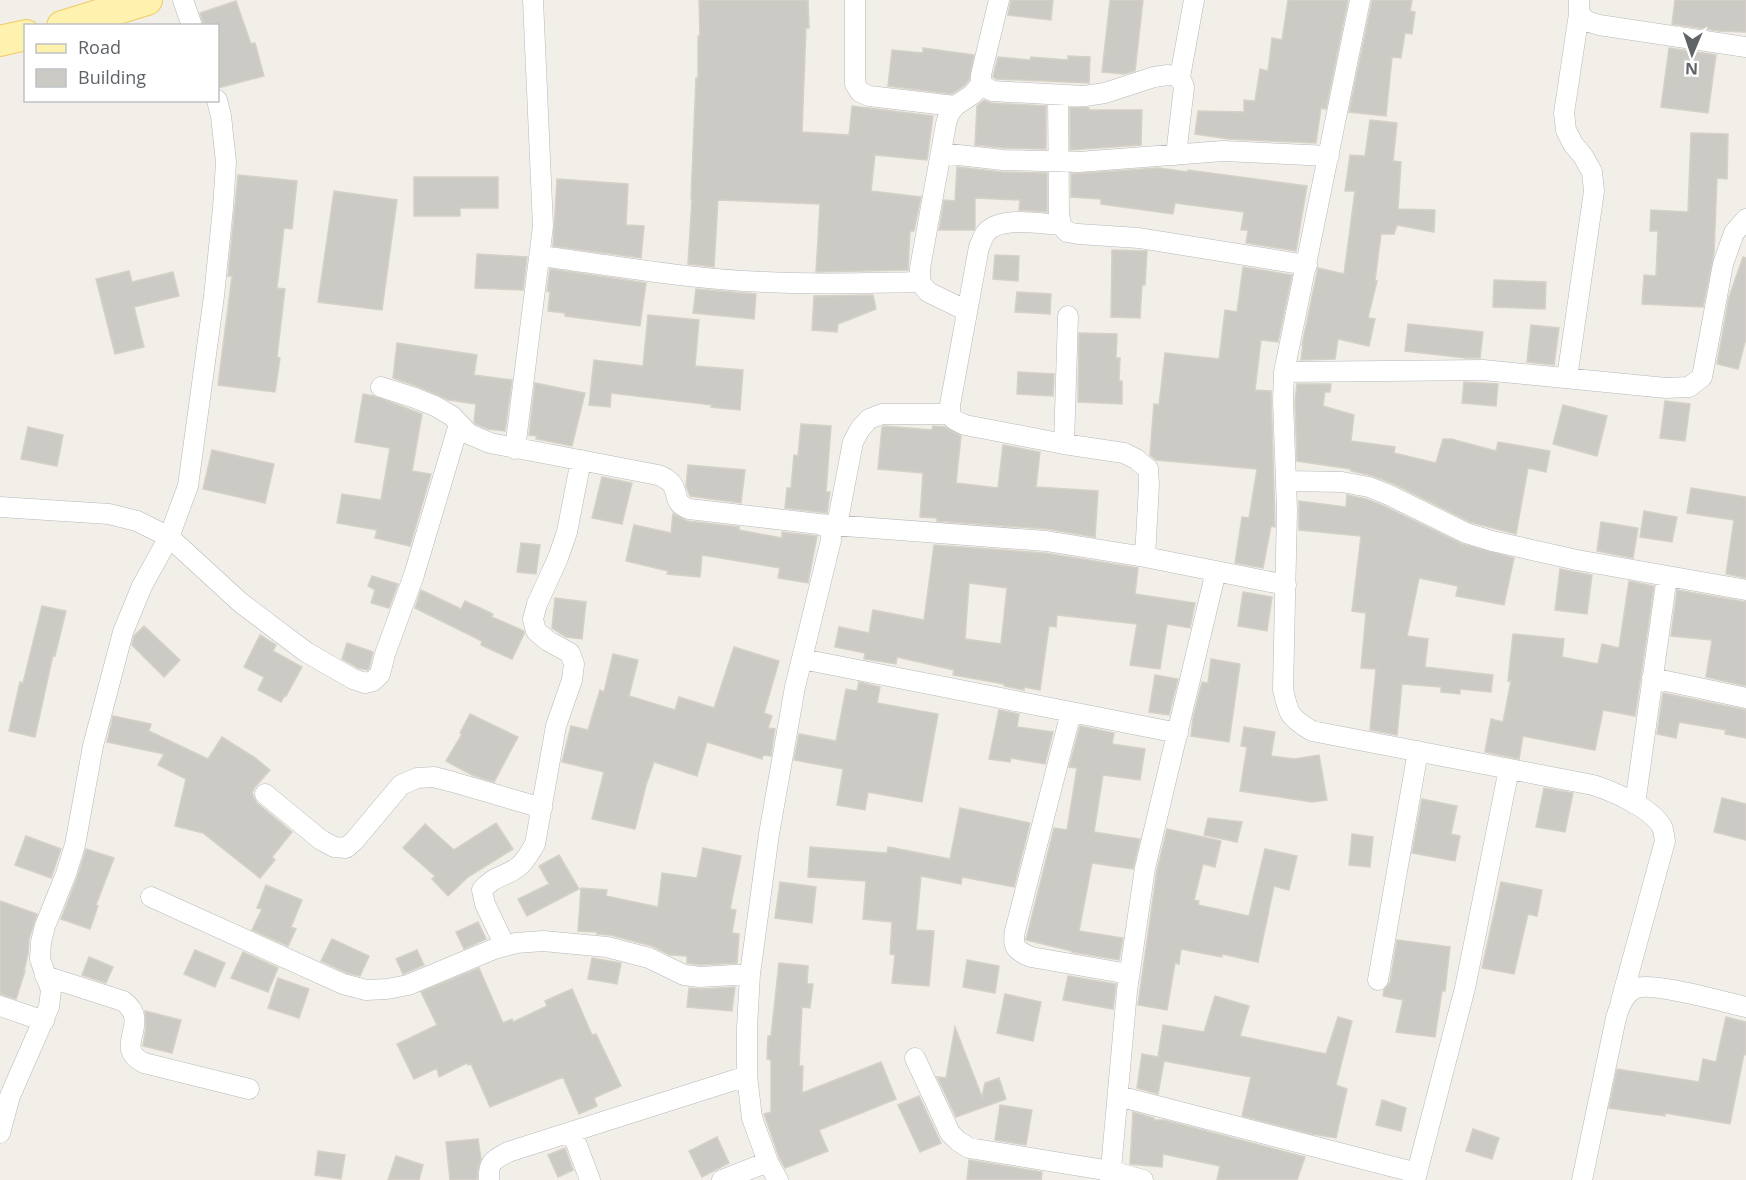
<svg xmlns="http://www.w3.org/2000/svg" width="1746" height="1180" font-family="'Open Sans',sans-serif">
<rect width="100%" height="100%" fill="#f1efe8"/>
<!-- building -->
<path fill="#cccac5" stroke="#d6d1c6" stroke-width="1.5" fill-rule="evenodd" d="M699,0H808L809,28H806L802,132L849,135L852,106L933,116L927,160L875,155L871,191L921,197L914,231H910L908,270L816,272L820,204L718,200L714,267L688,264L692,199H691L696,78H698V36H700Z
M1011,0H1053L1051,20L1008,15Z
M1110,0H1143L1135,71L1124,74L1102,72Z
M1288,0H1348L1326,109L1321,108L1316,143L1229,139L1195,134L1198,111L1244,112V100L1255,101L1260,69L1268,71L1272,38L1282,40Z
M1372,0H1412L1410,11L1415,12L1412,34L1405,33L1401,58L1392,57L1386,116L1349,112Z
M1675,0H1746V32L1719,31L1672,24Z
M236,1L251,44L255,43L264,76L218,88V26H204L200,13Z
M923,48L974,55L969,80L965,85L952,94L888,86L892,50L923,53Z
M1669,48L1716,55L1708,113L1661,107Z
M1068,56L1090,57L1089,83L996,79L993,77L998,57L1030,60L1031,57L1068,60Z
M984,100L991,103L1046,106V149L1004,148L975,145L977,106Z
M1070,107L1089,108V110H1142L1141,145L1070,150Z
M1370,120L1397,123L1393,161L1401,162L1398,209L1435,210L1434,232L1397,225L1394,234H1381L1375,281H1377L1368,318L1375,319L1369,346L1338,339L1335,359L1301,360L1303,345H1302L1318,268L1344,274L1355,191H1345L1350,155L1365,156Z
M1691,133L1728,134L1727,179L1717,178L1714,253L1703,307L1642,304L1644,275L1656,276L1658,231H1650L1651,210L1688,212Z
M957,167L1002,172L1047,173V212L1019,210L1020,200L975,198V227L974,230H939L944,200L955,201Z
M1158,168L1188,172V170L1307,186L1296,251L1246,243L1248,230H1241L1244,212L1175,203L1173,214L1101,204V199L1071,197V174Z
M238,175L297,181L292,229L284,228L277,288L285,289L277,357L280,358L275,392L218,385L232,276H228Z
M414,177H498V208H460V216H414Z
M557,179L628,184L626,225L644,226L641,258L553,246Z
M334,191L397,200L382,310L318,302Z
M1112,250L1147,251L1145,285H1142L1140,318L1111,317Z
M477,254L527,257L523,290L475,288Z
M995,255L1019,256L1018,281L993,279Z
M1743,257L1746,258V338L1738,369L1717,364L1729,297Z
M1243,267L1292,275L1278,342L1261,340L1255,390L1271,391L1275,527L1271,526L1263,568L1235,563L1242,517L1249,518L1257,469L1156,460L1150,455L1154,404L1159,405L1165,353L1219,359L1225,310L1237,312Z
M550,269L646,283L640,326L565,316V313L548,311L550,292L547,291Z
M129,271L132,282L173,272L179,296L134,307L144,347L115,354L96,279Z
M1494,280L1546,282L1545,309L1493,307Z
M696,289L756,294L754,319L693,313Z
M1017,292L1051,294L1050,314L1015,312Z
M873,295L876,309L838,324L837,332L812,330L814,296Z
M648,315L699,320L695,366L743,370L740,410L711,407L712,405L611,393L610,407L589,405L594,360L643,366Z
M1408,324L1483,332L1480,358H1466L1405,351Z
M1531,325L1559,328L1554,365L1527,362Z
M1079,333L1117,334L1116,358H1120L1119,381H1122V404L1078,402Z
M397,343L477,355L474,375L512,380L505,431L488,429L476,424L474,422L476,404L449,400L419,387L393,378Z
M1018,372L1054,374L1053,396L1017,394Z
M1464,382L1498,384L1496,406L1462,403Z
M535,383L585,393L572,446L536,439L537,436L529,435Z
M1297,384H1331L1330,392H1325L1323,406L1354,415L1351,441L1395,447L1394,453L1436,463L1443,439H1451L1496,451L1498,442L1550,451L1546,472L1528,468L1516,534L1470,522L1394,484L1373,476L1351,471V469L1297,461L1295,401Z
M363,394L374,396L422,414L412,471L431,474L410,546L375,538L377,530L337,523L342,494L381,500L390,448L355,442Z
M1665,401L1690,404L1685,441L1660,438Z
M1563,405L1607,416L1597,456L1553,444Z
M801,424L831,426L826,492H830L827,513L785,508L787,488H791L794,455L798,456Z
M884,426L932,430L933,426L945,427L961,436L956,483L998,488L1003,445L1040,452L1036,487L1098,491L1095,537L1047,529L937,521V518L920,517L923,473L878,469L882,427Z
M28,427L63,435L57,466L21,459Z
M212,450L274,464L265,503L203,489Z
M688,465L745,470L741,503L690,496L686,486Z
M602,477L632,483L622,524L592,518Z
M1691,488L1746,497V578L1726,574L1734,520L1687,513Z
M1347,495L1366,499L1384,506L1462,544L1514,558L1504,605L1456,596L1458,586L1419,578L1407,636L1428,639L1425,667L1493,675L1491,692L1460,689V694L1441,692V687L1402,684L1397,735L1370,730L1376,669L1361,668L1366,613L1352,611L1361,536L1299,530V501L1346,507Z
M1644,511L1677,517L1672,542L1640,537Z
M673,514L687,521L739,527V530L782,538V532L817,536L808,583L778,578L780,568L702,555L700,577L667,574L668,571L626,561L634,525L671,533Z
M1601,522L1638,528L1633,558L1597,551Z
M521,543L540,545L536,574L517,572Z
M934,545L1045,553L1138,568L1135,594L1195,603L1190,628L1167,624L1160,669L1130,665L1137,624L1057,615L1056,627L1049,626L1040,690L1024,687V690L1004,686V684L953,675L954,670L897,657L896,664L864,659L865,653L835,647L839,627L869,633L873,610L924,620ZM969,583L1007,588L1001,644L965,639Z
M1560,569L1592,575L1587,614L1555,610Z
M372,576L398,584L389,608L371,603L375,590L368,586Z
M1629,581L1654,586L1635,716L1603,710L1595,750L1523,736L1519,759L1485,752L1491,719L1503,722L1511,681H1508L1513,634L1564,639L1562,657L1598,664L1602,644L1619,648Z
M421,590L461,609L465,601L493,614L492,617L524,631V634L512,659L481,645L482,641L415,608Z
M1677,590L1746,602V686L1706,677L1712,640L1671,636Z
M1243,592L1272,597L1267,631L1238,626Z
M555,598L586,602L582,639L566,637L552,628Z
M42,606L66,611L55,656L53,655L35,737L9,731L20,682L23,683Z
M144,626L180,660L164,677L132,645L134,636Z
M260,635L276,645L273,651L302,667L286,696L285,695L281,702L258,690L264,677L244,667Z
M347,643L373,652L369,668L367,670L358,668L342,659Z
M734,647L779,661L764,713L772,716L768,728L775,729L771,756L763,755L762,759L707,742L697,776L654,762L646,785L635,829L592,819L604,772L562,762L571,726L588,730L600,690L604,692L613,654L638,660L629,696L675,710L679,697L714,708Z
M1211,659L1240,664L1229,742L1191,736L1193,718L1202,682L1208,683Z
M1155,675L1178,679L1169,715L1149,712Z
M859,682L880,687L877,703L938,714L922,802L868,792L865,810L837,805L843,769L794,760L799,734L836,741L846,689L857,691Z
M1663,693L1746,710V738L1725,734L1726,730L1679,722L1676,738L1657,734Z
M999,710L1019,714L1017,727L1053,732L1045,764L1011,758L1010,762L989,759Z
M470,714L518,737L494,782L472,775L446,761L462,734L460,733Z
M113,716L151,724L149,731L208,759L222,737L254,757L270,770L255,787L252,793L254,798L257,803L292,832L272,857L275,860L260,878L203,833L175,826L186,779L158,765L164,754L107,742Z
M1080,726L1114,733L1112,744L1145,749L1140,780L1103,775L1094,832L1140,839L1133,869L1092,863L1079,931L1123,938L1119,960L1072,952V951L1026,940L1054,828L1067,830L1077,768L1069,767Z
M1244,727L1275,732L1271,756L1294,759L1319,755L1327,800L1312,802L1240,791L1247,747L1241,746Z
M1544,788L1573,793L1565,832L1536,827Z
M1722,798L1746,804V840L1714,832Z
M1422,799L1457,806L1451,834L1460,836L1455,861L1412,853Z
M960,808L1030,823L1014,887L962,877L961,884L921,876L916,930L934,931L929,986L892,983L895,955L890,954L892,922L863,919L866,881L808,877L810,847L887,853L888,847L950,859Z
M1208,818L1242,822L1237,842L1204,835Z
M496,823L513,849L468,877L448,896L432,879L435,876L403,848L425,824L454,850Z
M1167,829L1221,841L1215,867L1203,864L1194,900L1199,901L1198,905L1249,916L1265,849L1297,856L1289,890L1274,886L1258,962L1222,954V957L1181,949L1179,964L1175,963L1167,1010L1138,1005L1157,870Z
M1352,834L1373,837L1370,867L1349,865Z
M26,836L61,849L51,878L15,865Z
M703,848L741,856L730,909L736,910L732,933L739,934L737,963L700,965L687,963V956L670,955L652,946L610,935L597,934V932L578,931L581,888L607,890L606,896L658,907L662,873L697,878Z
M86,849L114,858L96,905L98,906L90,929L61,919L77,878Z
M559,855L579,889L527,916L518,899L549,884L539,866Z
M780,882L816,887L812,923L775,918Z
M1501,882L1542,890L1537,916L1528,914L1514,974L1482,968Z
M266,885L302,900L291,927L296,929L288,946L252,930L262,909L257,908Z
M0,901L37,914L29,939L28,954L24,971H25L16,999L0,994Z
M478,922L486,939L464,949L456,932Z
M332,939L369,956L360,976L347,973L321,961Z
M1397,940L1450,947L1445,991H1442L1435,1037L1396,1032L1403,1000L1383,996L1384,990L1390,982Z
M195,950L225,963L215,987L184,974Z
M417,950L424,965L403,974L396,959Z
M243,952L278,968L268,992L231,978Z
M89,957L113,967L106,983L82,975Z
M592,958L621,963L617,984L588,979Z
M967,960L999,966L995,993L963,987Z
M779,963L808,966L807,984H813L810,1008L802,1007L799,1066H803L802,1093L881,1062L896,1099L819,1130L828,1151L785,1168L779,1157L764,1114L771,1112V1060L767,1059L768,1036H771Z
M479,968L503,1023L512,1019L513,1022L547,1006L545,1001L572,989L592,1035L596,1034L621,1086L594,1098L597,1106L579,1114L563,1077L490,1107L471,1064L468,1065L467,1063L439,1077L437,1068L414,1079L397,1044L437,1025L421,992Z
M1068,976L1116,984L1113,1009L1063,1000Z
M278,978L309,989L299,1018L268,1008Z
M735,987L732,1011L687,1007L689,988L701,989Z
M1005,994L1041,1002L1033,1041L997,1033Z
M1215,996L1249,1006L1240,1036L1326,1054L1338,1017L1352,1021L1336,1085L1347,1089L1336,1138L1312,1134L1242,1116L1251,1077L1164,1061L1158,1094L1137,1088L1142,1054L1158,1057L1163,1025L1204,1032Z
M145,1011L181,1020L172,1053L143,1046L146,1027Z
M1726,1017L1746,1022V1055L1744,1054L1730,1124L1665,1113V1116L1609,1108L1617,1069L1699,1082L1703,1059L1716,1062Z
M955,1027L982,1097L985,1083L999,1078L1006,1099L956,1117L937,1077L946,1078Z
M919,1096L941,1143L920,1152L898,1105Z
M1382,1100L1406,1108L1401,1131L1376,1125Z
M1000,1105L1032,1110L1026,1145L995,1140Z
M1133,1112L1154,1118V1120H1164L1305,1157L1297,1180H1217L1220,1166L1163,1154L1162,1167L1130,1164Z
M1473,1129L1499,1138L1492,1159L1466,1151Z
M717,1137L729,1163L702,1177L689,1151Z
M478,1139L481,1159L478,1168L477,1180H450L446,1142Z
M565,1148L573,1170L558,1177L548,1155Z
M318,1151L345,1155L341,1179L315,1175Z
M396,1156L423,1165L419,1180H388Z
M969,1160L1042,1172L1041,1180H967Z"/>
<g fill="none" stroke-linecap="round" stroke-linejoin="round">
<defs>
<path id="minor" d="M183,0L192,26
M855,0V84L860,92L869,96L955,106
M1360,0L1284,372L1283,401L1287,510L1283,689C1288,714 1290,718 1312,731L1593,785C1612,791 1652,808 1662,827C1664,831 1664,837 1665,841L1621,1001
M1579,0V14L1587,21L1599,25L1746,47
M1180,77L1194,0
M981,84L992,91L1085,96L1105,93L1154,77L1168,75L1180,77L1184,87L1176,155
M1058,95L1059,214L1061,225L1067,232L1078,234L1139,238L1307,265
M941,153L1003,160L1079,162L1223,151L1329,156
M1061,225C1041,224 998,215 985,234C983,237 981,243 979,247L950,405C950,419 953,420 965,425L1064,444L1124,453L1136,459L1148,469L1149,485L1145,557
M541,256C615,266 689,279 764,282C816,285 868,283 920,282
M967,311L928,292L920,282V268L946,124L949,114L955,106L973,94L981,84V75L999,0
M1284,372L1483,370L1666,388L1689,387L1702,377L1723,264L1734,233L1746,219
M1567,378L1594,191L1592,172L1583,156L1573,144L1566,130L1564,113L1579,14
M381,387L415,398L435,406L452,416L469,434L490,443L658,475C686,485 667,502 689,509L819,524L1046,541L1145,557L1286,585
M1064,444L1068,316
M515,449L543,226L533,0
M1287,481L1342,482L1369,487L1389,495L1466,533L1492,541L1577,560L1746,590
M0,507L109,514L137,521L169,537L241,603L306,652L353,679L365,683L373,681L380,674L385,654L414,575L459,424
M837,525L853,442L860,429L869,419L882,414H950
M802,659L1178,733
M1652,678L1746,698
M1071,712L1015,931C1012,948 1016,950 1031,957L1129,974
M265,794L321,840L334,847L346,848L354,841L401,785L417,778L434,777L453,782L542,808
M1635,804L1667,576
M151,897L343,984L366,990L387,989L408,985L494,949L516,943L543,941L607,947L649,958L684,975L700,977L750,974
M505,946L485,904L482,890C493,876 505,877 518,867C526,861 530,852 535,844L556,726L572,680L574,664L570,653L548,641L536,631L533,619L537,604L558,558L567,532L581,460
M45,976L123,1001C153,1023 111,1047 144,1063L249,1089
M1378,980L1418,751
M0,1006L44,1021
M915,1058L950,1133L958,1141L969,1148L1111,1171L1143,1180
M1118,1096L1417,1173
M572,1132L590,1180
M0,1133L10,1096L49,1007L51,990L40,959L41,942L45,926L66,874L75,845L93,746L123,632L142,586L169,537L188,486L214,296L223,208L226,162L221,116L217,100
M489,1180C488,1162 493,1160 508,1152L747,1076
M722,1180L768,1162
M778,1180L768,1162L752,1118L747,1076V1028L750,974L769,834L795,687L831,540L830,529L819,524
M1110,1180L1127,991L1145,868L1216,571
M1415,1180L1465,988L1509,769
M1582,1180L1616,1018C1619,1007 1624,993 1636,988C1654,982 1724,1002 1746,1007"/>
<path id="primary" d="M62,26L147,0
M0,41L26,35"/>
</defs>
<!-- minor casing -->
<use href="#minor" stroke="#b5b8bc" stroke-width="21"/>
<!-- primary casing -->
<use href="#primary" stroke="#f2c960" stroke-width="32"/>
<!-- minor -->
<use href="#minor" stroke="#fff" stroke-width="20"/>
<!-- primary -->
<use href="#primary" stroke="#fff2af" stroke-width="30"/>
</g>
<!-- legend -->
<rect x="24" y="24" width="195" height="78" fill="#ffffff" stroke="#bfc1c3" stroke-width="1.5"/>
<rect x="36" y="44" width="30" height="9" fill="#fff2af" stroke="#bfc1c3" stroke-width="1.5"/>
<text x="78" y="54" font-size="18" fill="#5f6368">Road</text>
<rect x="36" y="69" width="30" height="18" fill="#cccac5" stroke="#bfc1c3" stroke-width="1.5"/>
<text x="78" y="84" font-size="18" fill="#5f6368">Building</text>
<!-- north arrow -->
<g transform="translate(1692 54) rotate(182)" stroke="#ffffff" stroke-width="4.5" paint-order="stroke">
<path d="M0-4.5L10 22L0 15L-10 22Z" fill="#5f6368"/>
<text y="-9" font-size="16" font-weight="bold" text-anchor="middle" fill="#5f6368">N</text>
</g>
</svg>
